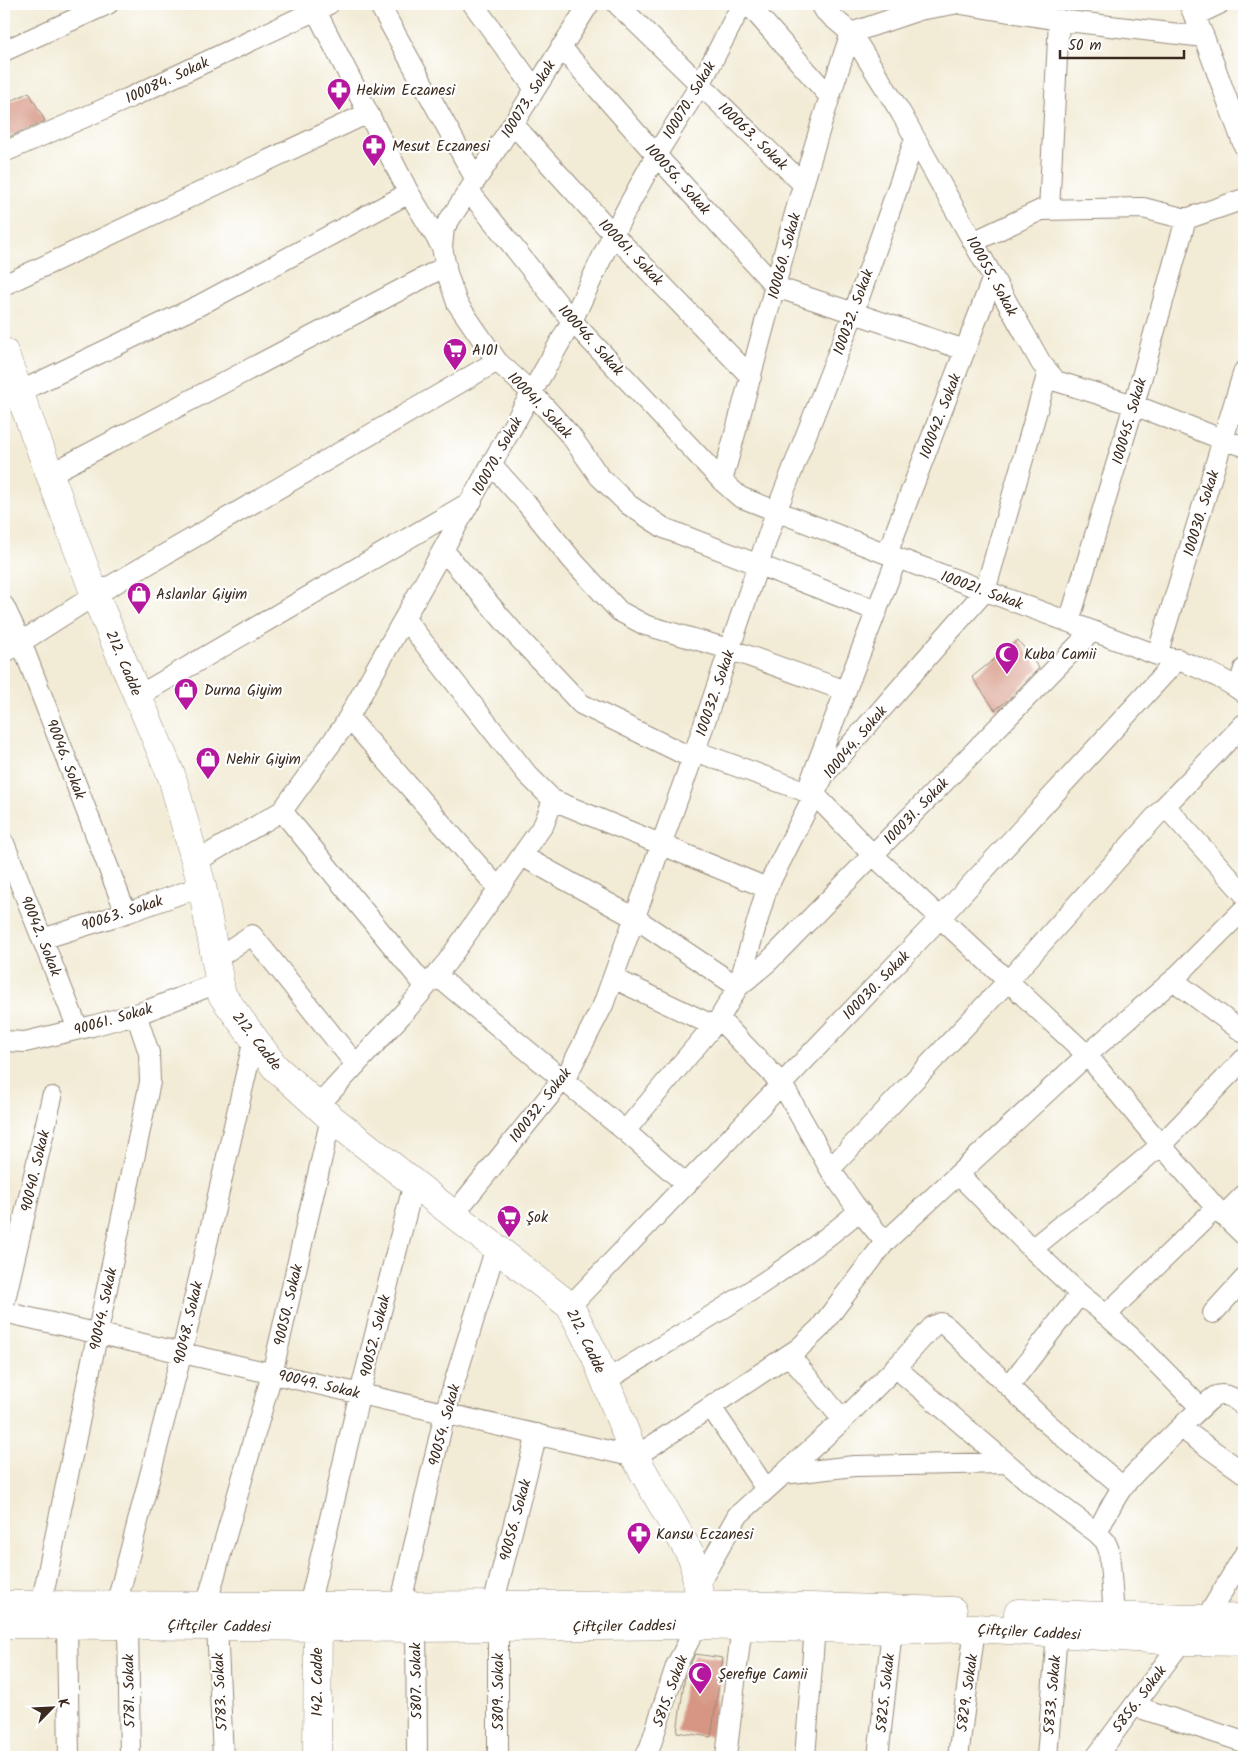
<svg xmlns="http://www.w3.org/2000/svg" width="1248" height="1761" font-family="Kalam,sans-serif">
<rect width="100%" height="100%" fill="#fff"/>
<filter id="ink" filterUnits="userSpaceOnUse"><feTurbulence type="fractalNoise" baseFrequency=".02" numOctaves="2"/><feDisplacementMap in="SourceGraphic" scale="10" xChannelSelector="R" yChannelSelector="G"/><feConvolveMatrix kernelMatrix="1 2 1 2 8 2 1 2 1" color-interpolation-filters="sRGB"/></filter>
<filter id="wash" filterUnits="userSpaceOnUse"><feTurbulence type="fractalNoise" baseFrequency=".0096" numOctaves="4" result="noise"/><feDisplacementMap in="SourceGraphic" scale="20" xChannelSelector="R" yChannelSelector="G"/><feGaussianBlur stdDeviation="1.12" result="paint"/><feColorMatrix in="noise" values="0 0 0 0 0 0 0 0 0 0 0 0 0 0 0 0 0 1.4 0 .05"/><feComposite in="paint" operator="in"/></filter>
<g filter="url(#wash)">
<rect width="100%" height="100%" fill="#f2ebd5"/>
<g id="blocks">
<!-- building -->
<path fill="#d69683" d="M29,92L45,121L4,139V105Z
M1018,640L1039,668L1008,700L995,710L972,677Z
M695,1654L723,1658L711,1737L677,1732L685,1676Z"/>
</g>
</g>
<g filter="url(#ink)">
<use href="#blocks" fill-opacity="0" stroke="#968a7a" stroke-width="1"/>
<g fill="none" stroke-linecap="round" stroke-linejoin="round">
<defs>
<path id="street" d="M379,4L476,180
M473,4L535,89
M617,4L803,184
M748,4L829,96
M821,4L825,11L851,33L901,113L1041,363L1056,381L1134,405L1224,440L1244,446
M961,4L1059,20L1204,37
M1189,4L1204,37L1244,146
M316,11L409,193L442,247L447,273L457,303L497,361L532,393L571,436L599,476L629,505L664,528L877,611
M1194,16L1219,4
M561,47L656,155L776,287L965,350
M4,51L108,4
M513,124L613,234L751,377
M4,152L127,99L329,4
M469,191L572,321L722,481L740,497L887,554L1157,655C1187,661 1219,675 1244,693
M1049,210L1059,20
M973,242L1041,210L1143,208L1186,219L1244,199
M442,247L444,228L513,124L589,4
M4,285L368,113
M19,392L198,306L409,193
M492,465L527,504L573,561L619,611L645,625L729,649L846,691
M50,474L446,266
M722,481C764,331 800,180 851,33L919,10L954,4
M444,551L516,635L581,704L692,758
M887,554L993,277
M4,606L21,642L126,913
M405,619L527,774L553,800L767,888
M1069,622L1134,405L1186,219
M4,653L95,595L497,361
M1157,655L1244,371
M1238,689L1244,669
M138,696L472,501
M349,718L499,889
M695,751L815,795L873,855L1087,1055L1161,1145L1216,1208L1244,1235
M809,785L897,558
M1165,806L1244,894
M282,811L426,987
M4,843L78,1029
M522,856L635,918L738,987L768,962L1092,631
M195,862L282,811L343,727L572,321L613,234L656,155L700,85L742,4
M42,939L126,913L202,886
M215,959L252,935L356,1065
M436,975L625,1131L687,1185
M613,978L714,1026
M1173,980L1244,1033
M719,1019L782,1084L830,1169L854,1204L885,1242
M4,1041L25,1042L92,1026L146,1011L220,982
M318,1106L408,1008L447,962L544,824L553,800
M625,1131L719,1019L738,987L767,888L824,775L985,591L1048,372
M830,1169L1009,980L1165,806L1244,724
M959,1175L1032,1249L1080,1294L1106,1315L1131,1337L1201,1408
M454,1214L568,1073L603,1005L695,751L776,512L854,312L915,139
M1223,1216L1244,1195
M1032,1249L1065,1222L1090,1205L1161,1145L1244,1059
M4,1304L52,1097
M570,1306L941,917L1178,659
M4,1312L635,1457L799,1348L820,1328L885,1242L1087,1055L1173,980L1244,909
M1213,1313L1244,1279
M1106,1315L1216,1208
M789,1355L843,1420
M895,1367L1007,1463
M605,1381C692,1327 782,1277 859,1211
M1009,1386L1080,1294
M711,1407L766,1489
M1181,1428L1244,1473
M783,1474L854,1466L1007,1463L1029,1482L1097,1533
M698,1586L737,1516L843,1420L900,1363L933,1326L941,1323L947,1327L1048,1424L1123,1487
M41,1605L150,1082L149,1053L136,1014
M493,1605L537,1434
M116,1606L182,1352L254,1039
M206,1606L272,1374L331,1118
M309,1606L360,1393L414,1183
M400,1606L445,1413L496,1247
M416,1614L417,1757
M1114,1615L1109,1550L1105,1541L1097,1533C1105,1517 1112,1502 1122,1488C1130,1477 1207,1399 1216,1396C1227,1392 1236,1400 1244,1406
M1206,1619L1244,1555
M67,1625L69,1757
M128,1625L130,1757
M217,1626L223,1757
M1134,1706L1244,1742
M498,1757V1627
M645,1757L650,1747L676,1666L697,1625
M726,1757L742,1625
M805,1757L815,1627
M878,1757L892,1630
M958,1757L975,1628
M1047,1757L1057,1633
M1096,1757L1182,1641"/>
<path id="secondary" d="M4,352L95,595L172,777L202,886L222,995L275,1067L331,1118L570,1306L595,1355L635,1457L693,1559L701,1604L697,1625
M4,1605L318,1606L701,1604L953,1611
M1018,1613L1192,1619L1244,1618
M4,1624L416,1628L697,1625L892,1630L975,1628L1182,1641L1244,1642
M317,1757L318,1609"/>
</defs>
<!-- street casing -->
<use href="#street" stroke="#968a7a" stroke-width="22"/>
<!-- secondary casing -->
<use href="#secondary" stroke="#968a7a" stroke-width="29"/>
<!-- street -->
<use href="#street" stroke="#fff" stroke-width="20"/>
<!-- secondary -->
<use href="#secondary" stroke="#fff" stroke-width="28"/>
</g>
</g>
<!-- icons -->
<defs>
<symbol id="pharmacy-pin" viewBox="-11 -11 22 30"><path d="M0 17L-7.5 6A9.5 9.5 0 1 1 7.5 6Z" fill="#b5179e" stroke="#fff"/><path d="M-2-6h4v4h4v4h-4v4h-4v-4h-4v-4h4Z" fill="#fff"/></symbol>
<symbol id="supermarket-pin" viewBox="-11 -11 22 30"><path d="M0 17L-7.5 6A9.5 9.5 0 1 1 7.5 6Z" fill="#b5179e" stroke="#fff"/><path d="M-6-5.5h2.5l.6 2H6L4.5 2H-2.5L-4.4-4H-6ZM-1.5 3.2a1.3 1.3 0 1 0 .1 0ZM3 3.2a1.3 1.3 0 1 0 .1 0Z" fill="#fff"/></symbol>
<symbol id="shop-pin" viewBox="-11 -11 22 30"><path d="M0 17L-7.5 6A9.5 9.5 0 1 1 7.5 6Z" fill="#b5179e" stroke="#fff"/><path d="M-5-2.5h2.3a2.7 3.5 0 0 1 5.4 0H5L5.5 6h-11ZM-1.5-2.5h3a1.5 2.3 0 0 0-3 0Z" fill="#fff"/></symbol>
<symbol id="mosque-pin" viewBox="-11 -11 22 30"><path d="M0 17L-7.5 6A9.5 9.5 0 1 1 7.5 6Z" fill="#b5179e" stroke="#fff"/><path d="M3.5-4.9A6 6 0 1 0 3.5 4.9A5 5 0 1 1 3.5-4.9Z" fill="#fff"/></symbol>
</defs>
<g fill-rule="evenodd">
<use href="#pharmacy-pin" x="325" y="76" width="28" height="38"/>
<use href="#pharmacy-pin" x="360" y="132" width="28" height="38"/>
<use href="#supermarket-pin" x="441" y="336" width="28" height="38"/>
<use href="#shop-pin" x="125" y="580" width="28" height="38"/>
<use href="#mosque-pin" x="993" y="640" width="28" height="38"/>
<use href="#shop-pin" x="172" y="676" width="28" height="38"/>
<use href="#shop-pin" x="194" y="745" width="28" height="38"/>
<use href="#supermarket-pin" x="495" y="1203" width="28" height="38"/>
<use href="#pharmacy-pin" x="625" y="1520" width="28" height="38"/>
<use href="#mosque-pin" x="686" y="1660" width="28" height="38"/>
</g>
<g text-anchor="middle" stroke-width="4.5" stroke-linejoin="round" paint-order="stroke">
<!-- street labels -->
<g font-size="15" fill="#3b2a1e" stroke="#fff">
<text transform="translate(167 80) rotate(-25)" y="5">100084. Sokak</text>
<text transform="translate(528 99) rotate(-58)" y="5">100073. Sokak</text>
<text transform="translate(689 100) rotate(-59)" y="5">100070. Sokak</text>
<text transform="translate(753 136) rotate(44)" y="5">100063. Sokak</text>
<text transform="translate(678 179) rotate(48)" y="5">100056. Sokak</text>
<text transform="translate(631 252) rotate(46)" y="5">100061. Sokak</text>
<text transform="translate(784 256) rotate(-75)" y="5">100060. Sokak</text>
<text transform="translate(992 276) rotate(61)" y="5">100055. Sokak</text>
<text transform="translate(853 312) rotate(-70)" y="5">100032. Sokak</text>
<text transform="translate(591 340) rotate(48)" y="5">100046. Sokak</text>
<text transform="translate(540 405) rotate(46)" y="5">100041. Sokak</text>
<text transform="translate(940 416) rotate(-69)" y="5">100042. Sokak</text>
<text transform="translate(1129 421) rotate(-74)" y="5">100045. Sokak</text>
<text transform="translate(497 456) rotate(-61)" y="5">100070. Sokak</text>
<text transform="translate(1201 513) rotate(-73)" y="5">100030. Sokak</text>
<text transform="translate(982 590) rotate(20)" y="5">100021. Sokak</text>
<text transform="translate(124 663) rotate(67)" y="5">212. Cadde</text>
<text transform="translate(715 693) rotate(-71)" y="5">100032. Sokak</text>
<text transform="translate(855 742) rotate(-50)" y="5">100044. Sokak</text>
<text transform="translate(66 759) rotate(69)" y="5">90046. Sokak</text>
<text transform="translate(916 811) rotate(-46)" y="5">100031. Sokak</text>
<text transform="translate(122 913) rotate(-18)" y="5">90063. Sokak</text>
<text transform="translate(41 936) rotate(68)" y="5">90042. Sokak</text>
<text transform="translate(876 985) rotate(-46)" y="5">100030. Sokak</text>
<text transform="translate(113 1019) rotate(-16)" y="5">90061. Sokak</text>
<text transform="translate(257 1041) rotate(52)" y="5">212. Cadde</text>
<text transform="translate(540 1105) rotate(-52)" y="5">100032. Sokak</text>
<text transform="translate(35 1171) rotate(-77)" y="5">90040. Sokak</text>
<text transform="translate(288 1305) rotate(-77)" y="5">90050. Sokak</text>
<text transform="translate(103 1309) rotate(-78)" y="5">90044. Sokak</text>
<text transform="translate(188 1323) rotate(-77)" y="5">90048. Sokak</text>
<text transform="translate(375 1336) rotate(-76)" y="5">90052. Sokak</text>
<text transform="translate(586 1341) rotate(64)" y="5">212. Cadde</text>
<text transform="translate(319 1384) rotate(13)" y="5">90049. Sokak</text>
<text transform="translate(444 1425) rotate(-75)" y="5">90054. Sokak</text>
<text transform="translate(515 1520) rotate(-75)" y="5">90056. Sokak</text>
<text transform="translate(219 1626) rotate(1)" y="5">Çiftçiler Caddesi</text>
<text transform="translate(624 1626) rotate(-1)" y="5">Çiftçiler Caddesi</text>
<text transform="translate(1029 1632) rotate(3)" y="5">Çiftçiler Caddesi</text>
<text transform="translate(416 1681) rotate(-91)" y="5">5807. Sokak</text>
<text transform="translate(317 1682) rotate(-90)" y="5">142. Cadde</text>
<text transform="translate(129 1691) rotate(-91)" y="5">5781. Sokak</text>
<text transform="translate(670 1691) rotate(-70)" y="5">5815. Sokak</text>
<text transform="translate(220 1692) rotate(-93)" y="5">5783. Sokak</text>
<text transform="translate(498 1692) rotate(-90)" y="5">5809. Sokak</text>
<text transform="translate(885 1693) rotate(-84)" y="5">5825. Sokak</text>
<text transform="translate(967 1693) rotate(-82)" y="5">5829. Sokak</text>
<text transform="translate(1052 1695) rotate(-85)" y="5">5833. Sokak</text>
<text transform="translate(1139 1699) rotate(-53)" y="5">5856. Sokak</text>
</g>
<!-- poi labels -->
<g font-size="15" fill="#3b2a1e" stroke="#fff" text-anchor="start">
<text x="356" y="95">Hekim Eczanesi</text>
<text x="392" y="151">Mesut Eczanesi</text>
<text x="472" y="355">A101</text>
<text x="156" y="599">Aslanlar Giyim</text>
<text x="1024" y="659">Kuba Camii</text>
<text x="204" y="695">Durna Giyim</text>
<text x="226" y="764">Nehir Giyim</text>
<text x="526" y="1222">Şok</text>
<text x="656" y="1539">Kansu Eczanesi</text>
<text x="718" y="1679">Şerefiye Camii</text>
</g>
</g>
<!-- margin -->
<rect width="1248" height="1761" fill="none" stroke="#fff" stroke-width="20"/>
<!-- north arrow -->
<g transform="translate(52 1708) rotate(66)" stroke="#ffffff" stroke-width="4" paint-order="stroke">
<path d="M0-4L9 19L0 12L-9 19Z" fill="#3b2a1e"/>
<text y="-8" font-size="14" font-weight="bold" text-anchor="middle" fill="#3b2a1e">K</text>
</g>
<!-- scale -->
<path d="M1060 50v8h124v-8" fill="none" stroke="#3b2a1e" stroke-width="2.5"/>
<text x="1068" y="50" font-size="15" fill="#3b2a1e" stroke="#ffffff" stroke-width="4" paint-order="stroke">50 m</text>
</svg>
